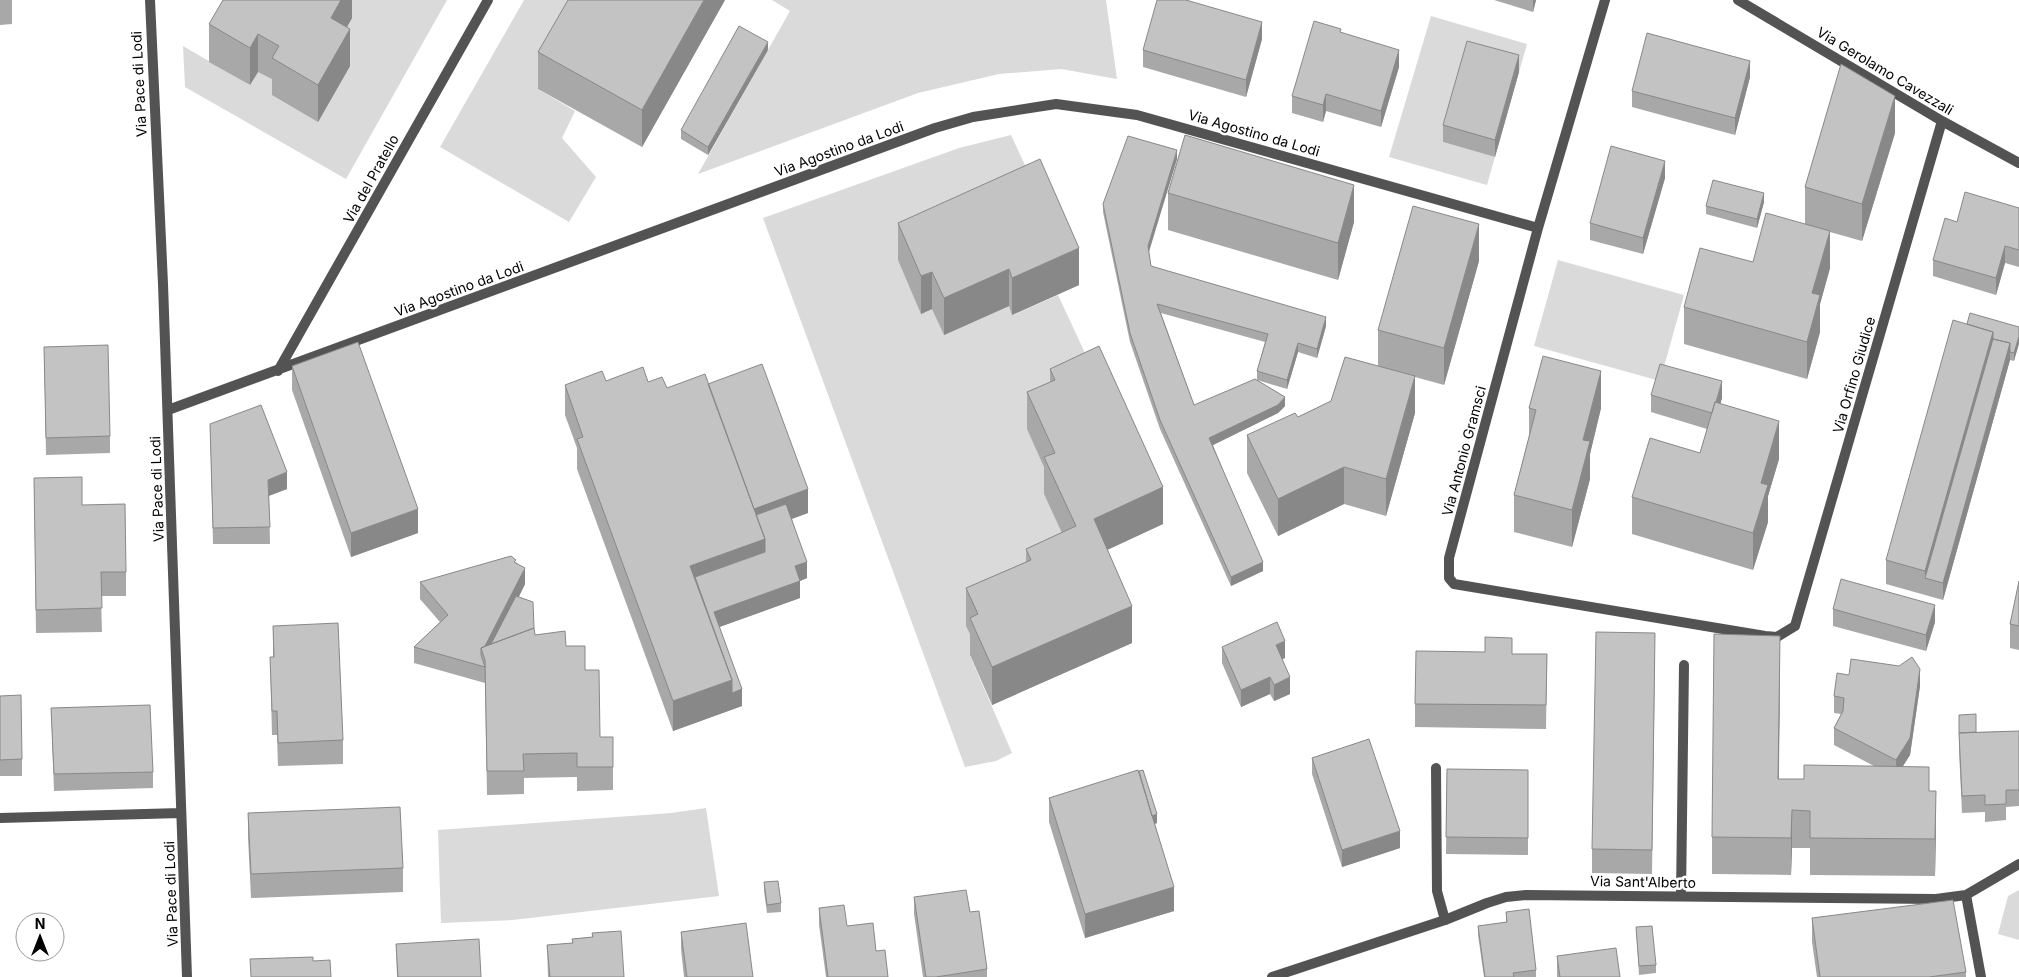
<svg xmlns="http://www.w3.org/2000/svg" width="2019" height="977" font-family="Inter,sans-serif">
<rect width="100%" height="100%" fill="#fff"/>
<!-- green -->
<path fill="#dadada" d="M345,0H447L346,179L185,87L183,46L250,85L258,72L331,55Z
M524,0H589L538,89L575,111L562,138L596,177L569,222L440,147Z
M772,0H1106L1117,79L1061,69L999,74L918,93L698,174L790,11Z
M1431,16L1527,44L1519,72L1443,142L1495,157L1487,185L1389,157Z
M1011,135L1040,197L922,313L932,309L1009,306L1013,315L1058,295L1099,383L1055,490L1076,564L978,651L970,656L1012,753L996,761L965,767L763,218L959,148Z
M1558,260L1684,295L1660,381L1534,346Z
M706,808L719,896L513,920L441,923L438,830L671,813Z
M2019,890V940L1998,934L2008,896Z"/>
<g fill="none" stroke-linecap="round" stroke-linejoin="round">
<!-- service -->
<path stroke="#535353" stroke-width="10" d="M1436,768L1437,891L1445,920
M1681,896L1684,665"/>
<!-- minor -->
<path stroke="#535353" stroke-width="10" d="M150,0L163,284L187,977
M1605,0L1538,228L1449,558V578L1454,584L1765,636L1777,637L1795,626L1942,121
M1738,0L1942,121L2019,163
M278,371L488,0
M168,410L935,128L973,117L1056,104L1137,115L1538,228
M0,818L181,813
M1966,895L1981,977
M1272,977L1445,920L1487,903L1506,897L1526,895L1936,899L1966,895L2019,864"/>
</g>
<!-- wall -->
<path fill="#a8a8a8" d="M0,0H12V24L0,25Z
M352,0V18L347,27L350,66L318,122L272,95V79L258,72L250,85L209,62V24Z
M725,0L642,147L538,89V52Z
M1494,0H1536L1533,12Z
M1341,32L1399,67L1381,127L1326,111L1323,122L1292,113V96Z
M1262,39L1246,97L1143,67V50Z
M768,50L708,155L681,139V130Z
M1519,72L1495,157L1443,142V125Z
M1750,77L1735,135L1632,107V91Z
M1895,133L1862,241L1830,232V268L1820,304V332L1807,379L1684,344V307L1753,262L1805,224V187Z
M1177,159L1149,252L1151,266L1326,326L1317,358L1298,352L1287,389L1257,380V371L1265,342L1161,313L1194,405L1285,406L1278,413L1213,445L1263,571L1231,586L1160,429L1130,342L1103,212V204Z
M1665,178L1643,254L1590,240V223Z
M1168,193L1354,222L1338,280L1168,230Z
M1764,202L1757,228L1706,214V206Z
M2019,208V267L2005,263L1996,295L1933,276V260L1957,222Z
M898,223L1079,285L1012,315L1009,306L944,335L932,309L921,314L898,260Z
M1479,261L1444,385L1415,377V413L1386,516L1344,504L1278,536L1247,473V435L1298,417L1331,401L1378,366V330Z
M1967,324L2019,327L2014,361L2010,360L1943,600L1886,584V560Z
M44,347L110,436V453L46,455Z
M292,366L418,533L351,557L292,390Z
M1050,369L1163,524L1107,550L1132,643L992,705L970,655V634L966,626V588L1026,562V549L1062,533L1044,494V467L1027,429V392L1050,382Z
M606,381L648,382L667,388L708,384L808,513L792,519L807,578L800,581V598L719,627L742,706L673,731L577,469V448L565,415V385Z
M1651,395L1722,398L1720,404L1779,459L1768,496V522L1753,570L1632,534V497L1700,453L1707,429L1651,412Z
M1529,408H1601L1590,454V479L1572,547L1514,532V495L1529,436Z
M210,424L287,489L269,496L270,544H213Z
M34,478L82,505L126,572V596H101L102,632L36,633Z
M516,562L525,584L519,597L534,628L535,635L566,646L585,670L600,737H613V790L577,791V777L524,778V794L487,795L485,683L414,663V647L440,622L420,599V582Z
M2019,581V650L2010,648V624Z
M1833,609L1935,622L1926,651L1833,626Z
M273,626L343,740V764L278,766L277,735H272L270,657H273Z
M1222,647L1285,658L1282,659L1290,694L1274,701L1270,694L1241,707L1222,663Z
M1485,652L1512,654H1547L1546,729L1415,727V704Z
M1655,657L1652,874L1592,873V849Z
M1780,673L1779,779H1804L1874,766L1834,745V728L1841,714L1834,713V696L1920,686L1910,755L1903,766L1929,791L1936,828L1935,876L1810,875V848H1792L1791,875L1712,874V837Z
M0,696L22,759V776H0Z
M51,708L153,772V788L54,791Z
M1959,715L1976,732L2019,731V806L2006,807V820L1985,822V812L1962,813L1959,750Z
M1312,758L1400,848L1342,867L1312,774Z
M1447,769L1528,770V855L1446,854Z
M1049,798L1157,823L1155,824L1174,911L1085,938L1049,822Z
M248,813L403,868V892L251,898L248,837Z
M764,882L781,903V912L767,913L764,891Z
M914,897L970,912L987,969V977H923L914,914Z
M819,908L847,926L876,951L888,977H826L819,925Z
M1506,912L1536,970V977H1484L1478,935V926L1506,922Z
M1812,918L1966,972V977H1817L1812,942Z
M1636,927L1656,965V973L1639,975Z
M681,932L753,977H684L681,949Z
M592,933L624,977H548L547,945L572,943V939L592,937Z
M396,944L481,977H397Z
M1557,956L1620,977H1557Z"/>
<!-- shaded-wall -->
<path fill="#888" d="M339,0H352V18L331,55V18Z
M704,0H725L642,147V110Z
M1533,0H1536L1533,12Z
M1262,22V39L1246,97V80Z
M350,29V66L318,122V85Z
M258,34V72L250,85V48Z
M768,42V50L708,155V147Z
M1399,50V67L1381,127V111Z
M1519,55V72L1495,157V140Z
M1750,61V77L1735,135V118Z
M1326,94V111L1323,122V105Z
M1895,96V133L1862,241V204Z
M1177,150V159L1148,254V246Z
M1665,161V178L1643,254V238Z
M1354,185V222L1338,280V243Z
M1764,193V202L1757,228V219Z
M1479,224V261L1444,385V348Z
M1830,231V268L1820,304V332L1807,379V342L1812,293Z
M2005,246V263L1996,295V278Z
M1079,248V285L1012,315V278Z
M1009,269V306L944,335V298Z
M932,272V309L921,314V276Z
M1326,317V326L1317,358V349Z
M1993,332V355L1925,578V571Z
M2019,336V344L2014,361V353Z
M1298,343V352L1287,389V380Z
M2010,343V360L1943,600V583Z
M1601,371V408L1590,454V479L1572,547V510L1583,440Z
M1415,376V413L1386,516V479Z
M1722,381V398L1713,431V414Z
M1285,397V406L1278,413L1209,447V438Z
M1779,421V459L1768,496V522L1753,570V533L1761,483Z
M1344,467V504L1278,536V499Z
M287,472V489L268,496V480Z
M1163,487V524L1094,556V519Z
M808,489V513L757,531L752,509Z
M418,509V533L351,557V533Z
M765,539V568L696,594L690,566Z
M807,562V578L800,581V598L714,629V612L795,566Z
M1263,562V571L1231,586V577Z
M525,568V584L486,661L485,660L482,652Z
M1935,605V622L1926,651V635Z
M1132,606V643L992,705V667Z
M1780,636V673L1778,816V779Z
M1285,641V658L1276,662V645Z
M1920,669V686L1910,755L1896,777V760Z
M1270,677V694L1241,707V690Z
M1290,677V694L1274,701V685Z
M732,680L742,689V706L673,731V701Z
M1936,791V828L1935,876V839Z
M1792,810V848L1791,875V838Z
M1157,814V823L1148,826V817Z
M1400,831V848L1342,867V850Z
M1174,887V911L1085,938V914Z"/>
<!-- building -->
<path fill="#c3c3c3" stroke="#888" d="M223,0H341L331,18L350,29L318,85L272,58L279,46L258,34L250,48L209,24Z
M568,0H704L642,110L538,52Z
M1157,0H1186L1262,22L1246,80L1143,50Z
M1314,21L1341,29L1340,32L1399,50L1381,111L1326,94L1323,105L1292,96Z
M739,26L768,42L708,147L681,130Z
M1647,33L1750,61L1735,118L1632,91Z
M1467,41L1519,55L1495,140L1443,125Z
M1841,64L1895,96L1862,204L1805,187Z
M1185,135L1354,185L1338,243L1168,193Z
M1128,136L1177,150L1148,246L1151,266L1326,317L1317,349L1298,343L1287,380L1257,371L1268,334L1157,304L1194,405L1255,379L1285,397L1278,405L1209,438L1263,562L1231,577L1160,420L1130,333L1103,204Z
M1611,146L1665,161L1643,238L1590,223Z
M1040,159L1079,248L1012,278L1009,269L944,298L932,272L921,276L898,223Z
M1713,180L1764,193L1757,219L1706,206Z
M1965,192L2019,208V250L2005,246L1996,278L1933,260L1945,218L1957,222Z
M1413,206L1479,224L1444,348L1378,330Z
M1766,213L1830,231L1812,293L1820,295L1807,342L1684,307L1700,248L1753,262Z
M1970,313L2019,327V336L2014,353L2010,352V343L1993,339V332L1967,324Z
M1953,320L1993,332L1925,571L1886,560Z
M1993,339L2010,343L1943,583L1925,578Z
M358,342L418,509L351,533L292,366Z
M108,345L110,436L46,438L44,347Z
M1099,346L1163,487L1094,519L1132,606L992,667L970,618L978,614L966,588L1031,560L1026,549L1076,526L1044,457L1055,453L1027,392L1055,380L1050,369Z
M1543,356L1601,371L1583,440L1590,441L1572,510L1514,495L1536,410L1529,408Z
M1345,357L1415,376L1386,479L1344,467L1278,499L1247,435L1295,413L1298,417L1331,401Z
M762,364L808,489L754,509L708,384Z
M1660,364L1722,381L1716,402H1715L1712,413L1651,395Z
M643,367L648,382L662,377L667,388L705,374L765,539L690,566L732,680L673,701L577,439L583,437L565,385L602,371L606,381Z
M1715,402L1779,421L1761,483L1768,485L1753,533L1632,497L1650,438L1700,453Z
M261,405L287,472L268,480L270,527L213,528L210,424Z
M82,477V505L125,504L126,572H101L102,608L36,610L34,478Z
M786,504L807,562L795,566L800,581L714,612L742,689L732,693V680L695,577L765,552V539L756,515Z
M511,556L516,560L514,562L525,568L485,646L481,648V655L485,667L414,647L448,615L420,582Z
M1841,579L1935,605L1926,635L1833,609Z
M2019,581V626L2010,624Z
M516,596L533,602L534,628L491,644Z
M1277,622L1285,641L1276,645L1290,677L1274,685L1270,677L1241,690L1222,647Z
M338,623L343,740L278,743L277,711H272L270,657H274L273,626Z
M534,628L535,635L565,631L566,646H585V670H599L600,737H613V767H577V753L523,754L524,771H487L485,660L481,648Z
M1596,632L1655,633L1652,850L1592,849Z
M1714,634L1780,636L1778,779H1804V765L1929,767V791H1936L1935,839L1810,838V811L1792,810L1791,838L1712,837Z
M1485,637L1512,638V654H1547L1546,705L1415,704L1416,651L1485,652Z
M1912,657L1920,669L1910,738L1896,760L1834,728L1843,711L1844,698L1834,696L1837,673L1849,675L1851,659L1899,666Z
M21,695L22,759L0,760V696Z
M150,705L153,772L54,774L51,708Z
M1976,714V732L1959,733V715Z
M2019,731V790H2006V804L1985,805V795L1962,796L1959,733Z
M1369,739L1400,831L1342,850L1312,758Z
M1447,769L1528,770V838L1446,837Z
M1138,770L1174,887L1085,914L1049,798Z
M1143,770L1157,814L1152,816L1139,771Z
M400,807L403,868L251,874L248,813Z
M778,881L781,903L767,905L764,882Z
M966,890L970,912L979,911L987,969L936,977H926L914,897Z
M1953,900L1966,972L1929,977H1820L1812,918Z
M844,905L847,926L873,923L876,951L885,950L888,977H828L819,908Z
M1529,909L1536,970L1513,973L1514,977H1485L1478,926L1507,922L1506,912Z
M746,923L753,977H687L681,932Z
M1652,926L1656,965L1639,966L1636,927Z
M621,931L624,977H550L547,945L573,943L572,939L593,937L592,933Z
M479,939L481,977H398L396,944Z
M1616,948L1620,977H1560L1557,956Z
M313,957V961L330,960L331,977H251L250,959Z"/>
<g text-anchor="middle" stroke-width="5" stroke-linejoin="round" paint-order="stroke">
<!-- street labels -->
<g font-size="14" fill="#000" stroke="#fff">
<text transform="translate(1885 71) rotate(31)" y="5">Via Gerolamo Cavezzali</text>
<text transform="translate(139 84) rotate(-93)" y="5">Via Pace di Lodi</text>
<text transform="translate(1254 133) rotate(16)" y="5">Via Agostino da Lodi</text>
<text transform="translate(839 149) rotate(-20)" y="5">Via Agostino da Lodi</text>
<text transform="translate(371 179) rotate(-61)" y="5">Via del Pratello</text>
<text transform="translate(459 289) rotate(-20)" y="5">Via Agostino da Lodi</text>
<text transform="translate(1854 375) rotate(-74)" y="5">Via Orfino Giudice</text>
<text transform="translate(1464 451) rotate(-75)" y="5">Via Antonio Gramsci</text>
<text transform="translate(157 489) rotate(-92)" y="5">Via Pace di Lodi</text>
<text transform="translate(1643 882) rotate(1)" y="5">Via Sant'Alberto</text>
<text transform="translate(171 894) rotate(-92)" y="5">Via Pace di Lodi</text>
</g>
</g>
<!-- north arrow -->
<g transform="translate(40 937)"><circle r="24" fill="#ffffff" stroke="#999999"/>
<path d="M0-4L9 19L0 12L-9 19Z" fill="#000000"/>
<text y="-8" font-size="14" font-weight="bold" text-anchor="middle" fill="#000000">N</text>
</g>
</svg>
